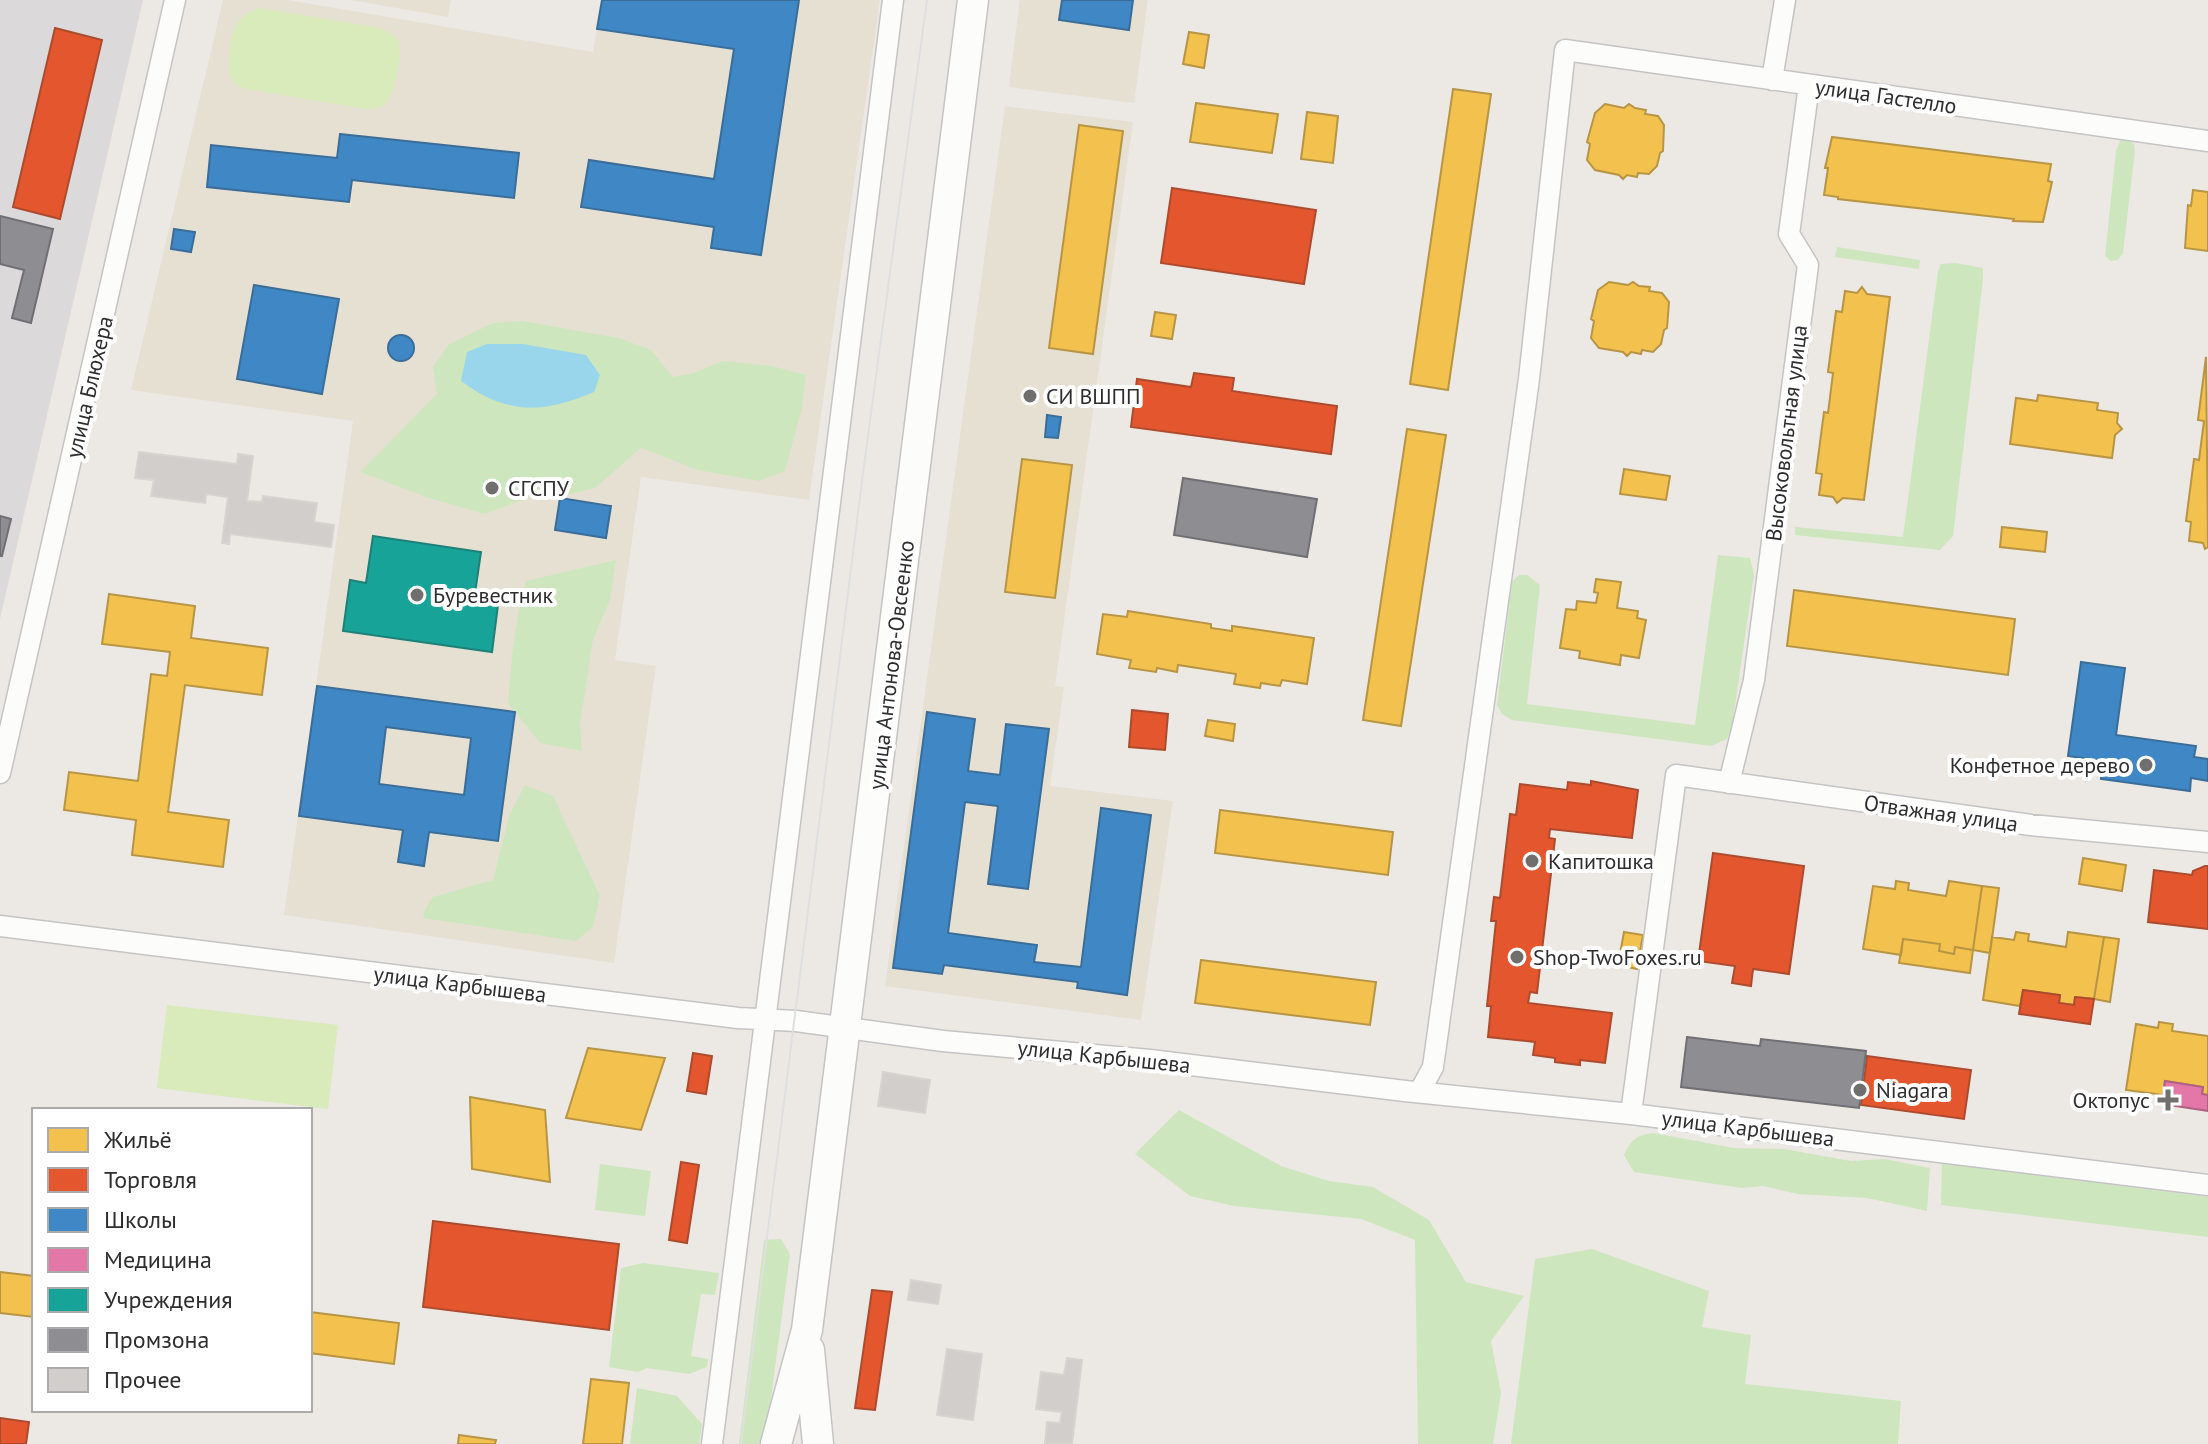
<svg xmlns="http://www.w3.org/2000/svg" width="2208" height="1444" font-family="'PT Sans',sans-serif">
<rect width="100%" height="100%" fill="#ece8e4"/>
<!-- industrial -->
<path fill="#dcd9db" d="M0,0H143L0,619Z"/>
<!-- education -->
<path fill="#e6e0d3" d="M223,0H288L593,52L602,0H880L809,500L641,477L615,660L656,666L614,963L284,915L353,421L131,390Z
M351,0H451L448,17Z
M1020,0H1148L1134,103L1009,87Z
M1005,106L1133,122L1055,686L1064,687L1050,786L1173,801L1141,1020L885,986Z"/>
<!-- green -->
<path fill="#cee6be" d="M2128,140L2134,144L2135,150L2123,253L2118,260L2111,261L2105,256L2116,151L2120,141Z
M1837,247L1920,260L1919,269L1835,257Z
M1956,263L1983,268V279L1953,536L1940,550L1795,535V527L1903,537L1938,271L1941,264Z
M522,321L619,338L651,350L673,377L694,373L723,361L772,366L806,375L802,408L785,471L759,481L698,470L641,448L595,488L571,494L544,492L485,514L429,498L360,472L437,394L433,367L448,345L493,323Z
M1718,555L1750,558L1754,575L1732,726L1727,739L1711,746L1512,720L1502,714L1497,705L1512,582L1519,575H1527L1540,585L1527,704L1695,725Z
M616,560L610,600L593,640L580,724L582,751L540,743L508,703C511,661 515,621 526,581Z
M525,785L553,796L600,896L593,927L576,941L423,918L425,909L433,897L493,880L509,816Z
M1179,1110L1281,1166L1329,1181L1373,1187L1429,1220L1466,1282L1524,1296L1491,1341L1501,1393L1493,1444H1418L1415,1240L1361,1219L1234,1206L1190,1196L1135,1154Z
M1653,1133L1734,1148L1784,1149L1851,1161L1885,1159L1930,1168L1927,1211L1867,1198L1797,1194L1763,1186L1742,1188L1634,1172L1624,1155C1631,1140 1636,1135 1653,1133Z
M1942,1163L2208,1197V1237L1941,1205Z
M600,1164L651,1171L645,1216L595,1210Z
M781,1239L790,1254L765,1444H739L764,1240Z
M1592,1249L1709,1291L1702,1327L1751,1335L1745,1384L1901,1401L1898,1444H1511L1535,1259Z
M643,1263L719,1273L715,1295L701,1294L691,1356L708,1359L707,1367L689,1374L647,1368L638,1372L609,1367L621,1268Z
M637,1388L677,1396L702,1424L699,1444H630Z"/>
<!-- pitch -->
<path fill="#d9eabb" d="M260,8L380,28C387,31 396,35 399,43C403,55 394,98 385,105C379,109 373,108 366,109L246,89L237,85L229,76C229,47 228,17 260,8Z
M167,1005L338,1025L328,1109L157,1088Z"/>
<!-- water -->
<path fill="#99d6ec" d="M487,344H523L586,355L600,375L594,392C542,414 507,415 461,381L467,352Z"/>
<!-- homes -->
<path fill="#f2c14e" stroke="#b79544" stroke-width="2" d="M1189,32L1209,35L1204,68L1183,64Z
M1453,89L1491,94L1448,390L1410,384Z
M1196,103L1278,114L1272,153L1190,142Z
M1605,104L1624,108L1629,104L1635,108L1646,110L1645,114L1658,116L1664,125L1663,151L1660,153L1657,166L1649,174L1638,173L1637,177L1627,175L1623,179L1619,175L1595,170L1587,160L1590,144L1587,142L1595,113Z
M1307,112L1338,116L1333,163L1301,159Z
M1079,125L1123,131L1093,354L1049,348Z
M1832,137L2051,164L2048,181L2052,182L2043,222L2013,221L2014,219L1838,199V197L1824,195L1828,168H1825Z
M2193,190L2208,192V251L2185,248L2188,205L2191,206Z
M1609,282L1628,285L1633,282L1639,286L1650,287L1649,291L1662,293L1669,302L1667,328L1664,330L1661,344L1653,352L1642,350L1641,354L1631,352L1627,356L1623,352L1599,348L1591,338L1594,321L1591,319L1598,290Z
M1862,287L1867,294L1890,297L1864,500L1843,498L1837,503L1833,497L1819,495L1822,474L1816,473L1824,412L1828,413L1833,373L1828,372L1836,311L1842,312L1845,291L1857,293Z
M1155,312L1176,315L1172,339L1151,336Z
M2206,357L2208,547L2205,549L2203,543L2189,541L2191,522L2186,521L2194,459L2199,460L2204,421L2198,420Z
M2038,395L2098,403L2097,410L2118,413L2117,423L2122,429L2115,435L2112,458L2010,444L2016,398L2037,401Z
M1407,429L1446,435L1401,726L1363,720Z
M1022,459L1072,465L1055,598L1005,592Z
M1624,469L1670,476L1666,500L1620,494Z
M2002,527L2047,532L2045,552L2000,547Z
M1596,579L1621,582L1617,608L1638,611L1637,618L1646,620L1639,658L1621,655L1620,665L1579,658L1580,651L1560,648L1566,609L1576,610L1577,601L1596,603L1598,593L1594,592Z
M1794,590L2015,619L2008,675L1787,646Z
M109,594L195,606L191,638L268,648L262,695L185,685L168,812L229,820L223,867L132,855L136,820L64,810L69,772L138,781L151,674L167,676L170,652L102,644Z
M1128,611L1211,624V628L1232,631V626L1314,638L1307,684L1282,680L1280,686L1261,683L1260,688L1234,684L1236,674L1178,665L1177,672L1157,668L1156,672L1129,668L1131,660L1097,654L1103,614L1127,617Z
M1208,720L1235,724L1233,741L1205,736Z
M1220,810L1393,832L1388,875L1215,853Z
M2083,858L2126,865L2122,891L2079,884Z
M1896,881L1909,883L1908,890L1946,896L1949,881L1982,886L1973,950L1955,947L1954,954L1939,951L1940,944L1903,939L1901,955L1863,949L1873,886L1895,889Z
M1982,886L1999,888L1990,953L1973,950Z
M1624,932L1643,935L1637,969L1618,965Z
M2016,932L2029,934L2028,941L2066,947L2068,932L2104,937L2094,999L2075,997L2074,1005L2059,1003L2060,995L2023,990L2020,1006L1983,1000L1992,937L2014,940Z
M2104,937L2119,939L2110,1002L2094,999Z
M1903,939L1940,944L1939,951L1954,954L1955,947L1973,950L1970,973L1899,963Z
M1201,960L1376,982L1370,1025L1195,1003Z
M2159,1022L2173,1024L2172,1031L2208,1036V1095L2202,1094L2203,1087L2165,1081L2163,1095L2126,1090L2136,1024L2158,1028Z
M588,1048L665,1058L641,1130L566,1118Z
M470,1097L545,1110L550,1182L472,1169Z
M0,1272L34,1276V1317L0,1313Z
M310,1312L399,1323L394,1364L310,1353Z
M591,1379L629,1383L622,1444H583Z
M459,1435L496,1440L495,1444H458Z"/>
<!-- shops -->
<path fill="#e4572e" stroke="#ad4b2e" stroke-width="2" d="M55,28L102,40L60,219L13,207Z
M1172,188L1316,210L1304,284L1161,263Z
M1194,373L1234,378L1232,391L1337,406L1331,454L1131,427L1137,379L1191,387Z
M1132,710L1168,714L1165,750L1129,747Z
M1591,781L1638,790L1632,838L1550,829L1549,838L1555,839L1537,993L1530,992L1528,1003L1612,1013L1605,1063L1580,1060V1065L1555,1062V1058L1533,1055L1535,1042L1488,1037L1491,1006H1487L1496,921H1491L1494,897L1500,898L1510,814L1516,815L1520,784L1567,790L1568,782L1591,785Z
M1713,853L1804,866L1789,974L1753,969L1751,986L1732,983L1735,966L1698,961Z
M2205,866H2208V929L2148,922L2154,870L2192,875L2193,871Z
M2023,990L2060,995L2059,1003L2074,1005L2075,997L2094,999L2090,1024L2019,1014Z
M693,1053L712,1056L706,1094L687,1091Z
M1867,1056L1971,1070L1964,1119L1861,1105Z
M681,1162L699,1165L687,1243L669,1240Z
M433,1221L619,1244L609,1330L423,1307Z
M872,1290L892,1292L875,1410L855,1408Z
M0,1418L29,1422L26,1444H0Z"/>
<!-- schools -->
<path fill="#3f88c5" stroke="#3a6d98" stroke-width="2" fill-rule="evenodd" d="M602,0H799L761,255L711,248L714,227L581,207L589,160L714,179L734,49L597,29Z
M1062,0H1133L1129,30L1059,20Z
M340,134L519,153L514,198L352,180L349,202L207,187L211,145L337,158Z
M174,229L195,232L191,252L171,249Z
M254,285L339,299L322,394L237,379Z
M388 348a13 13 0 1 1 26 0a13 13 0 1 1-26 0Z
M1047,415L1061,417L1058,438L1045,437Z
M560,498L611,506L606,538L555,530Z
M2081,662L2125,668L2116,735L2196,746L2194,757L2208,759V781L2191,778L2190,791L2101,779L2103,761L2068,756Z
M317,686L515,712L498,841L429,832L424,866L398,862L403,830L299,816ZM386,727L471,738L464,795L379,784Z
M927,712L975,719L968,771L1000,775L1006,724L1049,729L1028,889L988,884L998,806L965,802L948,933L1037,945L1034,962L1081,967L1101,808L1151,815L1127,995L1077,988L1078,982L944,965L942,974L893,968Z"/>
<!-- health -->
<path fill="#e377a8" stroke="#ad6183" stroke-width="2" d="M2165,1081L2203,1087L2202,1094L2208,1095V1111L2162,1104Z"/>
<!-- public -->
<path fill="#17a398" stroke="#1e8078" stroke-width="2" d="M373,536L481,552L475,593L499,597L492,652L343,631L350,580L366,583Z"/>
<!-- industry -->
<path fill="#8d8d92" stroke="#707074" stroke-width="2" d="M0,216L53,229L31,323L12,318L24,270L0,264Z
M1183,478L1317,499L1307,557L1174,535Z
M0,516L11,519L2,556H0Z
M1687,1037L1760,1046L1761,1039L1866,1051L1859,1108L1681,1087Z"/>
<!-- building -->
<path fill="#d1cecb" stroke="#d7d4d0" stroke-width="2" d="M139,452L237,464L238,454L253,456L247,501L262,502L263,496L317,503L314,522L334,525L331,547L230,534L229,544L222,543L228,497L206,494L205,503L151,496L154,480L135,478Z
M883,1072L930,1080L925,1113L878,1106Z
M911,1280L941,1285L938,1304L908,1300Z
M947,1349L982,1354L973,1420L937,1415Z
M1067,1358L1082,1360L1072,1444H1045L1047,1422L1060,1423L1062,1412L1036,1409L1041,1372L1064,1375Z"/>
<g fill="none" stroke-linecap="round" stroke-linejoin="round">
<defs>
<path id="minor" d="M1772,80L1785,0
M0,773L175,0
M1729,783L1754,680L1808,265L1789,234L1809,85
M0,926L738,1018L796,1021L943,1041L1150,1060L1405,1091L1631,1114L2208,1185
M1420,1091L1433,1067L1529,379L1565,50L2208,141
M1631,1114L1676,775L2031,825L2208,842
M712,1444L893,0"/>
<path id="secondary" d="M809,1350L818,1444
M776,1444L807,1330L973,0"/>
</defs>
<!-- minor casing -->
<use href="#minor" stroke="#c5c4c5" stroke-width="23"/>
<!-- secondary casing -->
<use href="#secondary" stroke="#c5c4c5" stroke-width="33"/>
<!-- minor -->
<use href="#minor" stroke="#fcfcfb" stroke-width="20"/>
<!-- secondary -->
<use href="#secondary" stroke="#fcfcfb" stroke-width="30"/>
<!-- tram -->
<path stroke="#dfdfe1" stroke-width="2" d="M741,1444L866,450L927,0"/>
</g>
<!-- markers -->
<g fill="#706f6e" stroke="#fff" stroke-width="3">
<circle cx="1030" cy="396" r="8"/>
<circle cx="492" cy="488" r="8"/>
<circle cx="417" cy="595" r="8"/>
<circle cx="2146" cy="765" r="8"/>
<circle cx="1532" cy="861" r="8"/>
<circle cx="1517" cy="957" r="8"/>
<circle cx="1860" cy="1090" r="8"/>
<path d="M2164 1088h8v8h8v8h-8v8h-8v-8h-8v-8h8z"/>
</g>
<g text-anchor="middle" stroke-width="8" stroke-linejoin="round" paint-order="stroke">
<!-- street labels -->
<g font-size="22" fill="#2e2e2e" stroke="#fff">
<text transform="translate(1886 96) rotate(8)" y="8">улица Гастелло</text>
<text transform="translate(89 387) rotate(-77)" y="8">улица Блюхера</text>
<text transform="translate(1786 433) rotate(-83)" y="8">Высоковольтная улица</text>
<text transform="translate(891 665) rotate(-83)" y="8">улица Антонова-Овсеенко</text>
<text transform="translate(1941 813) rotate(8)" y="8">Отважная улица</text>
<text transform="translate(460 984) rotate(7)" y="8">улица Карбышева</text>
<text transform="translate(1104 1056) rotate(6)" y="8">улица Карбышева</text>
<text transform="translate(1748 1128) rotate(7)" y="8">улица Карбышева</text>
</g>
<!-- poi labels -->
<g font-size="22" fill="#2e2e2e" stroke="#fff" text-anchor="start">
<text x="1046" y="404">СИ ВШПП</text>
<text x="508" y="496">СГСПУ</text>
<text x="433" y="603">Буревестник</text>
<text x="2130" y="773" text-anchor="end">Конфетное дерево</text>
<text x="1548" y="869">Капитошка</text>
<text x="1533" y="965">Shop-TwoFoxes.ru</text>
<text x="1876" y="1098">Niagara</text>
<text x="2150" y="1108" text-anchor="end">Октопус</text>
</g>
</g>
<!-- legend -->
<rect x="32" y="1108" width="280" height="304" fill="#ffffff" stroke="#ababab" stroke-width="2"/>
<rect x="48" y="1128" width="40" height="24" fill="#f2c14e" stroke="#ababab" stroke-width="2"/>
<text x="104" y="1148" font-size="24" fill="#2e2e2e">Жильё</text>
<rect x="48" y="1168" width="40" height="24" fill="#e4572e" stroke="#ababab" stroke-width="2"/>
<text x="104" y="1188" font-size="24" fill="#2e2e2e">Торговля</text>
<rect x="48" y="1208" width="40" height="24" fill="#3f88c5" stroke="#ababab" stroke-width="2"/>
<text x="104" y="1228" font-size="24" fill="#2e2e2e">Школы</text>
<rect x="48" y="1248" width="40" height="24" fill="#e377a8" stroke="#ababab" stroke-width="2"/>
<text x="104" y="1268" font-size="24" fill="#2e2e2e">Медицина</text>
<rect x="48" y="1288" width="40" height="24" fill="#17a398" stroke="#ababab" stroke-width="2"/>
<text x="104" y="1308" font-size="24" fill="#2e2e2e">Учреждения</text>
<rect x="48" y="1328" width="40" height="24" fill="#8d8d92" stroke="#ababab" stroke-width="2"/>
<text x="104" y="1348" font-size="24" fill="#2e2e2e">Промзона</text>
<rect x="48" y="1368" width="40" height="24" fill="#d1cecb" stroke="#ababab" stroke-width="2"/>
<text x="104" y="1388" font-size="24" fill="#2e2e2e">Прочее</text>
</svg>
